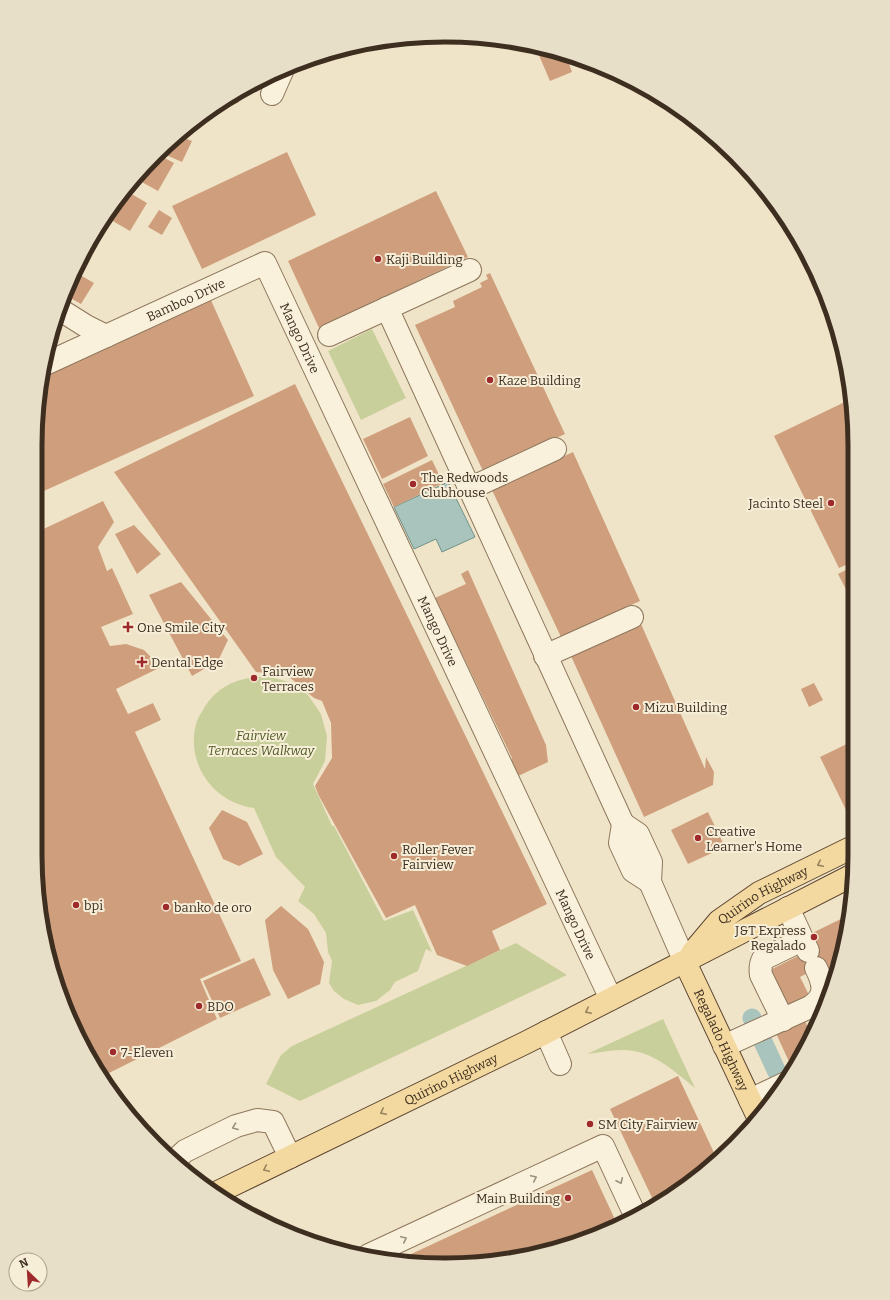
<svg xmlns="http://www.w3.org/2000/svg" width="890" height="1300" font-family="Bitter,serif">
<rect width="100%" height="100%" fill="#f0e4c8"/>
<!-- green -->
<path fill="#c9cf9b" d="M372,329L406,398L361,420L328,351Z
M267,676L289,682L308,695L321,714L327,736L325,761L313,784L332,826H334L384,921L413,910L432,952L426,949L418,971L395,982L390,990L376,1001L358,1005L344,999L334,991L329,983L332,961L328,952L326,933L314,914L298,901L305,887L276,857L254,808C213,803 184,762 197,721C198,717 201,714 203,710C207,702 215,693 223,688C236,679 251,677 267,676Z
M516,943L567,975L300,1101L266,1084L281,1055L292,1046Z
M663,1019L695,1088C673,1070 651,1049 621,1050C610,1050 598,1053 587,1054Z"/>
<!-- water -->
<path fill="#a9c4bc" stroke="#6f938a" d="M448,482L475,537L442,552L436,539L414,549L394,507Z"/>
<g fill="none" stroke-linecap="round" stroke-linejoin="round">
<!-- canal -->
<path stroke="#a9c4bc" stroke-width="19" d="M752,1018L777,1072"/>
</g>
<!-- building -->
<path fill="#cf9f7d" d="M535,46L566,55L572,72L550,81Z
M236,94L239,102L195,123L217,104Z
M179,136L192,141L182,162L159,152Z
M287,152L316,215L202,269L172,206Z
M157,154L174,163L158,191L138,180L145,169Z
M436,191L468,257L319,328L288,261Z
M128,192L147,203L130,231L111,220Z
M159,210L172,218L162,235L148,227Z
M75,272L94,283L81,304L65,295Z
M490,273L565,434L483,471L415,325L455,307L453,301L482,287L480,283L488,279L486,275Z
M210,298L254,396L35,495V445L42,375Z
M295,384L547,904L492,931L500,950L467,966L437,955L415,905L386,918L319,796L315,786L332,758L331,723L322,701L314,698L287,675L256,672L114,472Z
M851,399L855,445V561L839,568L774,436Z
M410,417L428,456L382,479L363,439Z
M573,452L640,601L561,637L492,490Z
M432,460L443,483L394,507L383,484Z
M103,501L114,522L98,547L107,571L112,568L133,614L101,627L110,646L126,644L144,650L161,667L116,689L128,714L153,703L161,720L135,732L241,961L200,979L217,1019L101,1077L55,978L49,961L35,855V533Z
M134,525L161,554L137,574L115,534Z
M855,565V607L838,574Z
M468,570L546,745L548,762L516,777L510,763L512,758L435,598L466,584L461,574Z
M181,582L228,640L218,661L192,676L149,595Z
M641,624L705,769L706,757L714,772L713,785L644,817L571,656Z
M814,683L823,700L809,707L801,689Z
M855,740V811L848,814L820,757Z
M222,810L247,822L263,854L239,866L223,859L209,828Z
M708,812L725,847L688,864L671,830Z
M281,906L308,929L324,962L320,984L288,999L273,970L265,920Z
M849,915L847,935L835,976L827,980L821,966L800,977L811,999L787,1011L768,971L812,949L806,936Z
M254,958L271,995L220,1018L203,981Z
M803,1016L811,1035L796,1064L791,1066L774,1029Z
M678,1076L717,1159L673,1196L656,1206L610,1109Z
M592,1170L618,1226L525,1257L445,1265L394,1262Z"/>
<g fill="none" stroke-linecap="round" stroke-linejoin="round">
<defs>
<g id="minor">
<path d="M272,94L283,69"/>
<path d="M387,308L623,824L620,843L633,871L650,882"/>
<path d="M59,309L86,326L106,336"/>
<path d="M329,335L470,270"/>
<path id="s1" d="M43,365L265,263L611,999"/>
<path d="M469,489L555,449"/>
<path d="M545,656L632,617"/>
<path d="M623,824L638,834L651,862L650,882L685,962"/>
<path d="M788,908L808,951"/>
<path d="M783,1020L761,975C760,969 760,965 763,959L802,940"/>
<path d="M546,1032L560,1064"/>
<path d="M724,1046L810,1007C827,996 824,984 816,968"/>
<path d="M750,1100L786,1083"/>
<path d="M173,1162L185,1151L236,1126L257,1120L273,1122L290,1157"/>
<path d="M369,1255L603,1146L636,1217"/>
</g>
<g id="major">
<path id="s2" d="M692,953L719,921L759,893L855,846"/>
<path id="s3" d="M685,962L758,1117"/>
<path id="s4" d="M216,1193L527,1042L853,875"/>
</g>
</defs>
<!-- minor casing -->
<use href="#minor" stroke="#8d765c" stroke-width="24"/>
<!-- major casing -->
<use href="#major" stroke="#5b4430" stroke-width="24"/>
<!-- minor -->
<use href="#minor" stroke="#faf1dc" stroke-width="22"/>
<!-- major -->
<use href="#major" stroke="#f3d9a0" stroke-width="22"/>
</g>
<!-- one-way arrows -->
<defs><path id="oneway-chevron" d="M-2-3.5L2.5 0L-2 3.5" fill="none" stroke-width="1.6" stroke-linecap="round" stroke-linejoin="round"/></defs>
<g stroke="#988460">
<use href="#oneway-chevron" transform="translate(820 864) rotate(154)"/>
<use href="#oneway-chevron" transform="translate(588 1011) rotate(153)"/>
<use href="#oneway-chevron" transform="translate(383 1112) rotate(154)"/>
<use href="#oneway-chevron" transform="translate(266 1169) rotate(155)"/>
</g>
<g stroke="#9c907e">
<use href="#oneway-chevron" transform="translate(235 1127) rotate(159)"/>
<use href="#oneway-chevron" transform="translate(534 1178) rotate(-25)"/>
<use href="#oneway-chevron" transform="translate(620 1181) rotate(65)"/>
<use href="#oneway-chevron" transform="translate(404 1239) rotate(-25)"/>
</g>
<!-- markers -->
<g fill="#9e2a2b" stroke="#f7eed8" stroke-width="1.5">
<circle cx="378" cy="259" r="4"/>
<circle cx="490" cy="380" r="4"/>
<circle cx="413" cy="484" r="4"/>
<circle cx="831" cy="503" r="4"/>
<path d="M126 621h4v4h4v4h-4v4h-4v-4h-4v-4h4z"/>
<path d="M140 656h4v4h4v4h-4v4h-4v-4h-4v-4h4z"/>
<circle cx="254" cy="678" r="4"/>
<circle cx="636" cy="707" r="4"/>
<circle cx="698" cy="838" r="4"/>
<circle cx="394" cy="856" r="4"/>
<circle cx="76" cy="905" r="4"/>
<circle cx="166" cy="907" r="4"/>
<circle cx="814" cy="937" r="4"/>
<circle cx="199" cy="1006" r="4"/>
<circle cx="113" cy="1052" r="4"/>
<circle cx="590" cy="1124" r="4"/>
<circle cx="568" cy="1198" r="4"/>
</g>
<g text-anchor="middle" stroke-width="4" stroke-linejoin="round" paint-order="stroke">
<!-- poi labels -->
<g font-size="13" fill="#3d2e20" stroke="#f7eed8" text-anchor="start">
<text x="386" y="264">Kaji Building</text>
<text x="498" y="385">Kaze Building</text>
<text x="421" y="482">The Redwoods<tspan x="421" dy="15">Clubhouse</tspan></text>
<text x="823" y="508" text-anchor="end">Jacinto Steel</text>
<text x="137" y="632">One Smile City</text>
<text x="151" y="667">Dental Edge</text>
<text x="262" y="676">Fairview<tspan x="262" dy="15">Terraces</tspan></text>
<text x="644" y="712">Mizu Building</text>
<text x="706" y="836">Creative<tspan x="706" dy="15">Learner's Home</tspan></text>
<text x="402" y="854">Roller Fever<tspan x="402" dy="15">Fairview</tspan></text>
<text x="84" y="910">bpi</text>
<text x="174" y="912">banko de oro</text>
<text x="806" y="935" text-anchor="end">J&amp;T Express<tspan x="806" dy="15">Regalado</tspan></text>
<text x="207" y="1011">BDO</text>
<text x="121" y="1057">7-Eleven</text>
<text x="598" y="1129">SM City Fairview</text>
<text x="560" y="1203" text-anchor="end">Main Building</text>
</g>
<!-- street labels -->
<g font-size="13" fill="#3d2e20" stroke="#f7eed8">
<text dy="5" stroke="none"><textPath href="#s1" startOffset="157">Bamboo Drive</textPath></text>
<text dy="5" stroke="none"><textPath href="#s1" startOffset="327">Mango Drive</textPath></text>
<text dy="5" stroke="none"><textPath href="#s1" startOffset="651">Mango Drive</textPath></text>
<text dy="5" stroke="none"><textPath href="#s2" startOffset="93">Quirino Highway</textPath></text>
<text dy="5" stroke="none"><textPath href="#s1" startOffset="975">Mango Drive</textPath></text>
<text dy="5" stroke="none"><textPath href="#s3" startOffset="86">Regalado Highway</textPath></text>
<text dy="5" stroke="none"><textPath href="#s4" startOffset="261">Quirino Highway</textPath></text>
</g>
<!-- park labels -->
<g font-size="13" font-style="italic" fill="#4d5a26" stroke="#f7eed8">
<text x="261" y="740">Fairview<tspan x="261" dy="15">Terraces Walkway</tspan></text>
</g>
</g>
<!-- crop -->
<path d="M0 0H890V1300H0ZM445 42H445A403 403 0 0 1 848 445V855A403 403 0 0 1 445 1258H445A403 403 0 0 1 42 855V445A403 403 0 0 1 445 42Z" fill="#e8dfc9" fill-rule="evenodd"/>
<path fill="none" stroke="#3d2e20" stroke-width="5" d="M445 42H445A403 403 0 0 1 848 445V855A403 403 0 0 1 445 1258H445A403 403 0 0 1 42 855V445A403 403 0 0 1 445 42Z"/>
<!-- north arrow -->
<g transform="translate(28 1272) rotate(335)"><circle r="19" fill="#f7eed8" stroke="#ada18e"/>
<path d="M0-3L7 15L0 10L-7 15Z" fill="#9e2a2b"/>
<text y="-6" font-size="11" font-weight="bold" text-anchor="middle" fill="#3d2e20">N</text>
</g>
</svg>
